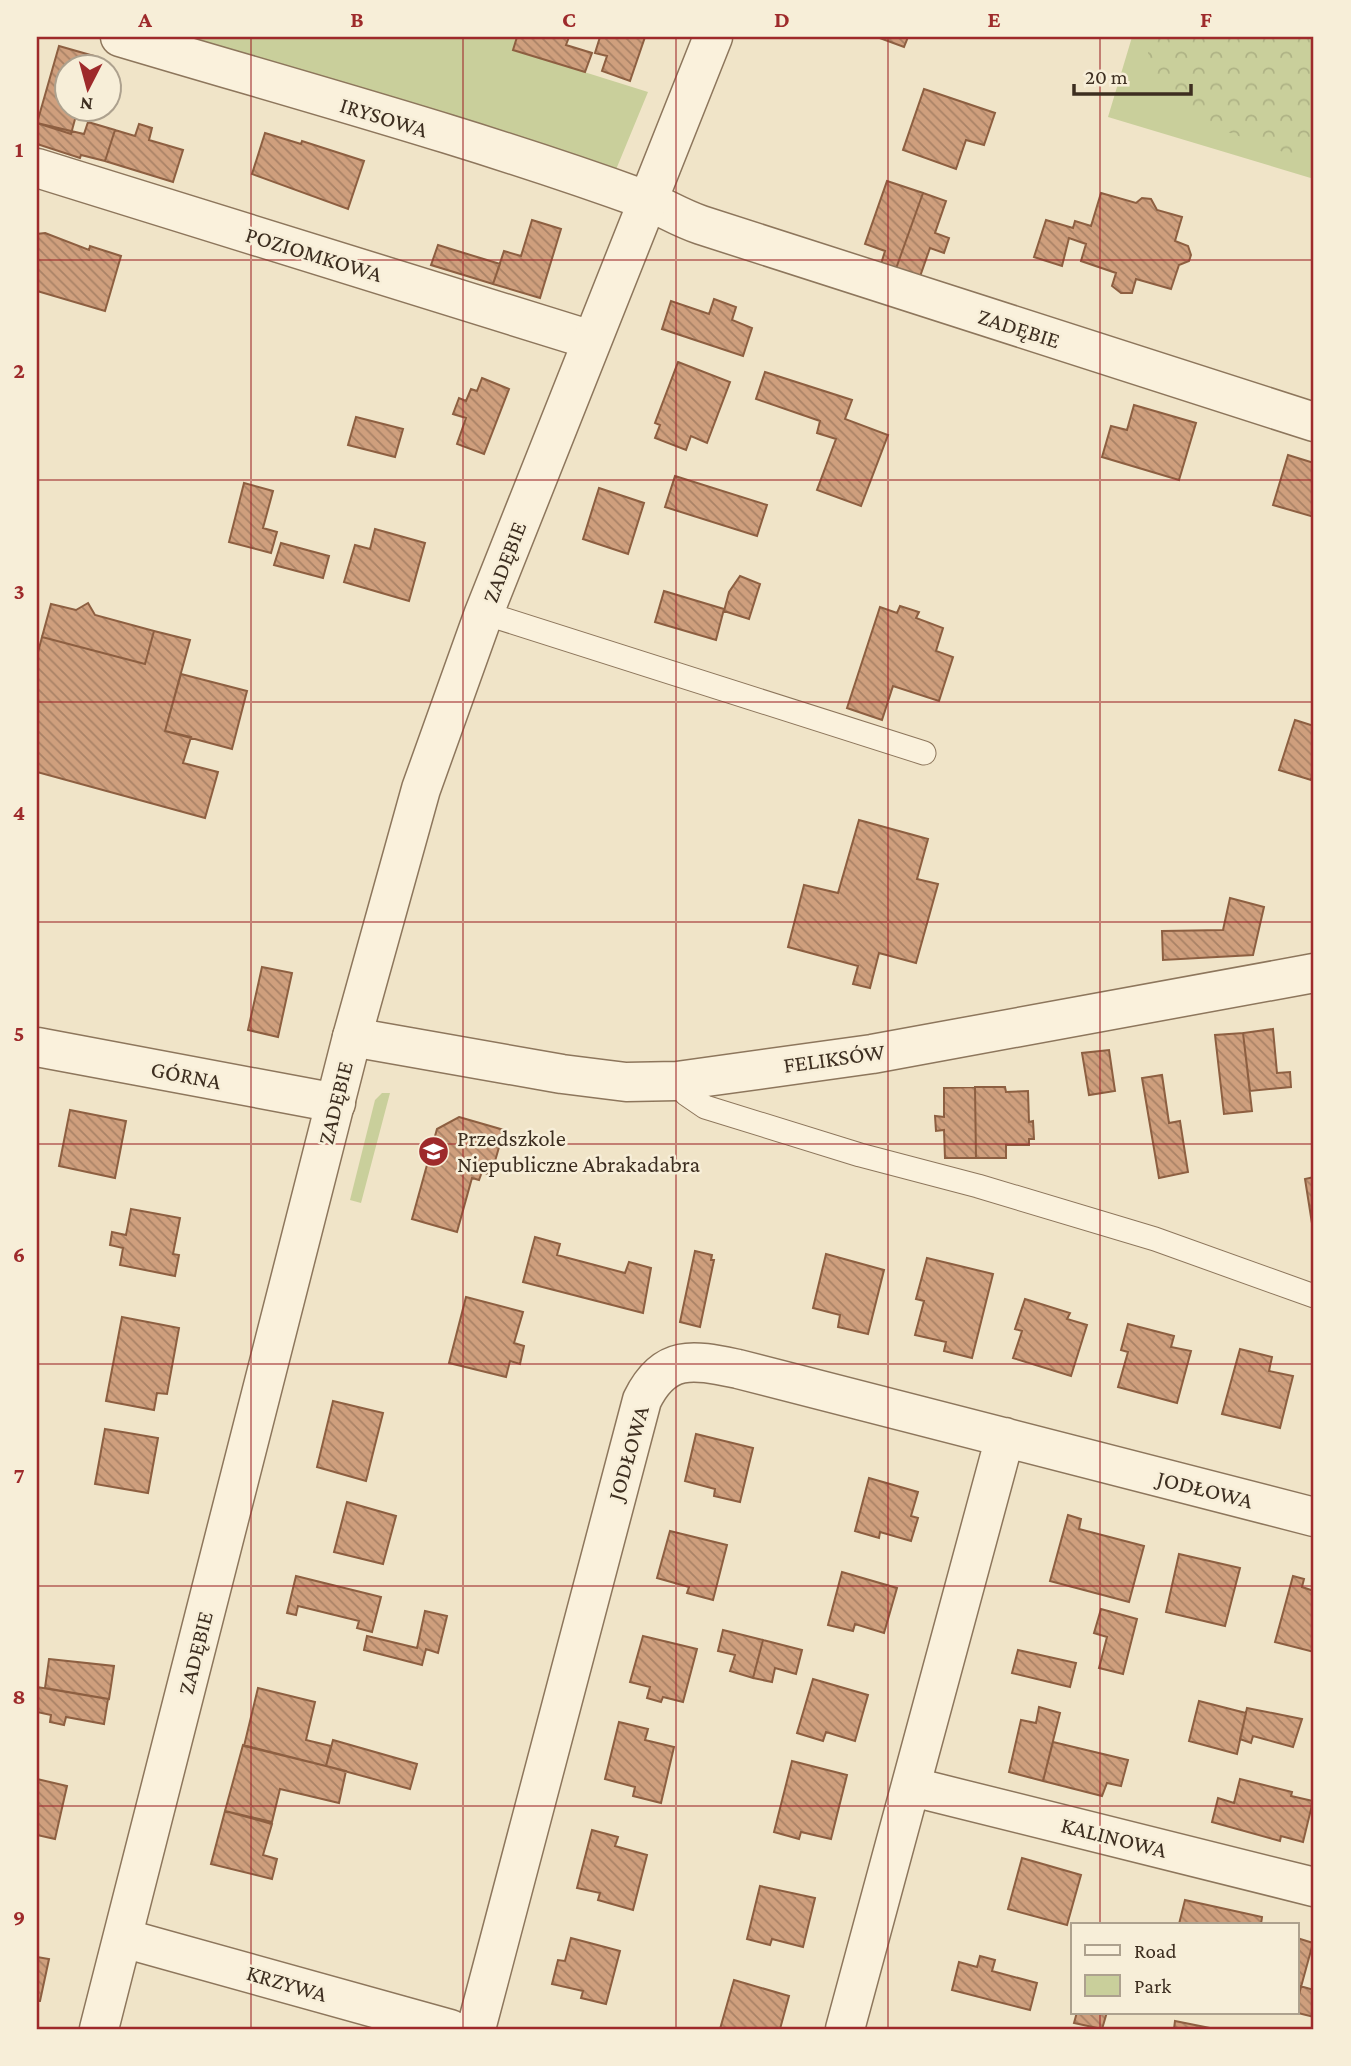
<svg xmlns="http://www.w3.org/2000/svg" width="1351" height="2066" font-family="'Crimson Pro',serif">
<defs>
<pattern id="forest-crowns" width="20" height="18" patternUnits="userSpaceOnUse" patternTransform="scale(1.75)"><rect width="20" height="18" fill="#c9cf9b"/><path d="M2 6a3 3 0 1 1 6 0M12 15a3 3 0 1 1 6 0" fill="none" stroke="#aeb285"/></pattern>
<pattern id="building-back-hatch" width="6" height="6" patternUnits="userSpaceOnUse" patternTransform="scale(1.75)"><rect width="6" height="6" fill="#cf9f7d"/><path d="M-1 5l2 2M0 0l6 6M5-1l2 2" fill="none" stroke="#a98266"/></pattern>
</defs>
<rect width="100%" height="100%" fill="#f0e4c8"/>
<!-- green -->
<path fill="#c9cf9b" d="M183,37H517L514,50L648,92L615,172Z
M1132,37H1314V179L1108,117Z
M382,1093H390L361,1203L350,1200L375,1100Z"/>
<!-- forest -->
<path fill="url(#forest-crowns)" d="M1146,37H1314V163L1205,124L1152,82Z"/>
<!-- building -->
<path fill="url(#building-back-hatch)" stroke="#8d5f41" stroke-width="2" d="M517,37H569L566,45L592,53L585,72L513,50Z
M600,37H645L630,81L602,71L607,56L595,53Z
M877,37H908L904,47Z
M59,46L94,56L91,66H66V108H78L71,134L37,123Z
M924,89L995,113L984,145L966,140L956,169L903,150Z
M88,122L115,130L105,161L81,155L80,158L37,144V123L84,134Z
M139,124L152,128L149,140L183,150L173,182L105,161L115,130L135,136Z
M265,133L301,144L302,141L364,161L348,209L252,174Z
M887,181L923,193L893,277L881,264L885,251L865,244Z
M923,193L946,201L935,233L949,238L944,253L930,248L917,285L893,277Z
M1101,193L1136,203L1142,198L1151,199L1157,210L1182,217L1175,241L1188,246L1191,255L1189,261L1179,265L1171,289L1136,279L1132,293H1121L1112,286L1116,273L1081,261L1086,244L1069,238L1062,266L1034,257L1046,220L1073,228L1075,221L1091,226Z
M532,220L561,229L540,298L493,284L504,251L521,256Z
M45,233L89,250L90,246L121,256L105,311L37,291V234Z
M438,245L500,264L493,284L431,265Z
M714,299L736,307L732,320L752,328L743,356L662,329L671,301L709,314Z
M678,362L730,382L707,443L691,436L686,450L655,438L660,425L655,423Z
M765,372L852,400L845,419L888,435L861,506L817,490L836,439L817,433L820,421L756,399Z
M482,378L509,389L484,454L457,444L466,418L453,414L459,398L466,401L471,389L477,391Z
M1134,405L1196,423L1179,480L1102,457L1111,426L1127,430Z
M356,417L403,429L395,457L348,445Z
M1288,455L1314,463V517L1273,505Z
M675,476L767,505L757,536L665,507Z
M244,483L273,491L263,528L277,532L271,553L229,542Z
M599,488L644,503L628,554L583,539Z
M375,529L425,543L409,601L344,582L355,545L370,549Z
M281,543L329,556L323,578L274,565Z
M740,576L760,584L749,619L724,611L729,592Z
M664,591L724,609L716,640L655,622Z
M88,603L95,615L154,631L145,664L42,637L51,604L76,610Z
M900,606L919,612L916,618L943,628L936,651L953,657L939,701L893,686L882,720L847,708L880,607L897,613Z
M154,631L190,640L165,731L191,737L183,763L218,772L205,818L37,772V656L42,637L145,664Z
M181,674L247,691L232,749L165,731Z
M1295,720L1314,726V769L1311,780L1279,770Z
M859,820L928,839L917,879L938,884L916,963L879,953L870,988L853,984L858,966L788,947L804,885L838,893Z
M1230,898L1264,907L1253,955L1163,960L1162,931L1223,930Z
M262,967L292,973L278,1037L248,1030Z
M1273,1029L1277,1073L1290,1072L1291,1087L1250,1091L1243,1033Z
M1243,1033L1252,1111L1224,1114L1215,1035Z
M1109,1050L1115,1091L1089,1095L1082,1053Z
M1162,1075L1169,1123L1180,1121L1188,1172L1159,1178L1142,1078Z
M975,1087L976,1158H945L944,1130L936,1131L935,1116L944,1117V1088Z
M975,1087H1005L1006,1092L1028,1091L1029,1122L1033,1121L1034,1139H1029V1145H1006V1158H976Z
M70,1110L126,1121L115,1178L59,1166Z
M459,1117L504,1130L491,1175L482,1172L479,1180L472,1178L457,1232L412,1219L437,1129Z
M1314,1177V1236L1305,1179Z
M131,1209L180,1218L173,1254L179,1255L175,1276L120,1265L123,1248L110,1245L112,1232L126,1235Z
M535,1237L560,1244L557,1255L625,1273L629,1262L651,1268L643,1313L523,1282Z
M695,1251L712,1255L711,1260H714L700,1327L680,1322Z
M826,1254L884,1270L868,1334L838,1327L840,1315L813,1308Z
M927,1258L993,1274L972,1358L944,1351L946,1342L915,1335L924,1301L916,1299Z
M466,1297L523,1312L514,1343L524,1346L520,1364L510,1361L506,1377L449,1363Z
M1025,1299L1070,1313L1067,1319L1087,1325L1071,1376L1013,1358L1022,1331L1015,1329Z
M122,1317L179,1328L167,1394L157,1393L154,1410L106,1401Z
M1128,1324L1174,1336L1171,1347L1191,1351L1177,1403L1118,1387L1128,1352L1121,1350Z
M1240,1349L1272,1357L1269,1371L1293,1376L1280,1428L1222,1414Z
M333,1401L383,1413L366,1481L317,1467Z
M105,1429L158,1438L148,1493L95,1484Z
M696,1434L753,1448L740,1502L714,1496L715,1489L685,1481Z
M869,1478L918,1492L911,1516L918,1518L911,1541L880,1532L879,1538L855,1531Z
M347,1502L396,1516L383,1564L334,1552Z
M1068,1515L1081,1519L1079,1529L1144,1546L1129,1602L1050,1581Z
M670,1531L727,1545L713,1600L687,1593L689,1587L657,1578Z
M1179,1554L1240,1568L1225,1626L1166,1612Z
M842,1572L897,1588L884,1633L855,1624L853,1631L828,1625Z
M296,1576L381,1597L372,1632L357,1628L359,1621L298,1606L296,1615L287,1613Z
M1293,1576L1304,1579L1302,1587L1314,1591V1652L1275,1642Z
M1101,1609L1137,1619L1123,1674L1099,1668L1107,1637L1094,1633Z
M425,1611L447,1616L438,1653L426,1649L422,1665L364,1650L367,1636L417,1648Z
M723,1630L763,1640L753,1678L730,1671L735,1655L718,1651Z
M643,1636L697,1649L683,1702L663,1697L661,1702L647,1698L650,1687L630,1682Z
M763,1640L802,1650L796,1674L775,1668L772,1682L753,1678Z
M1018,1650L1076,1663L1070,1687L1012,1673Z
M49,1659L114,1666L109,1699L45,1688Z
M813,1679L868,1695L855,1741L826,1732L823,1741L797,1733Z
M37,1687L108,1699L104,1724L66,1717L64,1725L50,1722L51,1715L37,1712Z
M258,1688L315,1702L306,1740L331,1746L326,1766L244,1746Z
M1199,1701L1246,1713L1237,1754L1189,1741Z
M1039,1707L1060,1713L1043,1781L1009,1772L1021,1720L1036,1723Z
M1247,1708L1302,1719L1293,1747L1253,1736L1251,1743L1240,1739Z
M619,1722L648,1729L645,1740L674,1747L661,1803L633,1796L635,1787L605,1779Z
M333,1740L417,1764L410,1789L326,1766Z
M1053,1742L1128,1760L1121,1786L1107,1783L1102,1796L1043,1781Z
M243,1745L346,1771L339,1803L280,1789L272,1822L225,1811Z
M792,1761L847,1775L831,1839L801,1832L799,1839L774,1832Z
M37,1779L67,1786L55,1839L37,1835Z
M1240,1779L1292,1792L1291,1796L1313,1801L1303,1842L1281,1836L1280,1841L1212,1822L1218,1798L1234,1803Z
M225,1811L272,1824L263,1855L277,1859L272,1879L211,1864Z
M592,1830L618,1837L615,1846L647,1855L633,1910L598,1900L600,1893L577,1888Z
M1022,1858L1081,1875L1067,1925L1008,1909Z
M760,1886L815,1898L803,1947L772,1939L770,1945L747,1939Z
M1185,1900L1262,1917L1261,1924H1179Z
M571,1938L620,1951L606,2004L581,1998L583,1991L552,1984L558,1960L565,1961Z
M1297,1938L1313,1943L1298,1998H1297Z
M980,1956L995,1960L992,1971L1037,1983L1030,2010L952,1990L959,1962L977,1967Z
M37,1957L49,1959L40,2001H37Z
M734,1980L789,1996L780,2029H720Z
M1300,1986L1314,1990V2017L1294,2012H1297Z
M1077,2012H1107L1102,2029L1074,2023Z
M1175,2021L1215,2029H1174Z"/>
<g fill="none" stroke-linecap="round" stroke-linejoin="round">
<defs>
<path id="service" d="M484,613L924,753
M677,1081L686,1094L705,1107L860,1155L978,1186L1155,1239L1314,1296"/>
<path id="minor" d="M120,37C294,89 472,137 643,199C663,207 680,218 701,225L1314,422
M37,168L591,340
M352,1037L562,1074L626,1082L677,1081L872,1054L1314,973
M37,1047L336,1103
M913,1787L1314,1887
M123,1938L450,2029
M476,2029L642,1400C665,1353 694,1360 738,1369L1314,1517
M845,2029L1005,1437"/>
<path id="tertiary" d="M99,2029L352,1037L421,789L484,613L713,37"/>
</defs>
<!-- service casing -->
<use href="#service" stroke="#8d765c" stroke-width="25"/>
<!-- minor casing -->
<use href="#minor" stroke="#8d765c" stroke-width="41"/>
<!-- tertiary casing -->
<use href="#tertiary" stroke="#8d765c" stroke-width="41"/>
<!-- service -->
<use href="#service" stroke="#faf1dc" stroke-width="23"/>
<!-- minor -->
<use href="#minor" stroke="#faf1dc" stroke-width="38"/>
<!-- tertiary -->
<use href="#tertiary" stroke="#faf1dc" stroke-width="38"/>
</g>
<!-- grid -->
<path fill="none" stroke="#9e2a2b" stroke-width="2" stroke-opacity="0.55" d="M251,37V2029M463,37V2029M676,37V2029M888,37V2029M1100,37V1924M37,260H1314M37,480H1314M37,702H1314M37,922H1314M37,1144H1314M37,1364H1314M37,1586H1314M37,1806H1314M1100,2012V2029"/>
<!-- icons -->
<defs>
<symbol id="school-disc" viewBox="-11 -11 22 22"><circle r="9.5" fill="#9e2a2b" stroke="#f7eed8"/><path d="M0-5L7-2L0 1L-7-2ZM-4 1L0 2.5L4 1V4Q0 6-4 4Z" fill="#fff"/></symbol>
</defs>
<g fill-rule="evenodd">
<use href="#school-disc" x="416" y="1134" width="35" height="35"/>
</g>
<g text-anchor="middle" stroke-width="5" stroke-linejoin="round" paint-order="stroke">
<!-- street labels -->
<g font-size="23" fill="#3d2e20" stroke="#f7eed8">
<text transform="translate(384 117) rotate(17)" y="8">IRYSOWA</text>
<text transform="translate(314 254) rotate(17)" y="8">POZIOMKOWA</text>
<text transform="translate(1019 328) rotate(18)" y="8">ZADĘBIE</text>
<text transform="translate(504 562) rotate(-69)" y="8">ZADĘBIE</text>
<text transform="translate(834 1058) rotate(-8)" y="8">FELIKSÓW</text>
<text transform="translate(186 1075) rotate(11)" y="8">GÓRNA</text>
<text transform="translate(335 1103) rotate(-76)" y="8">ZADĘBIE</text>
<text transform="translate(628 1453) rotate(-74)" y="8">JODŁOWA</text>
<text transform="translate(1205 1489) rotate(14)" y="8">JODŁOWA</text>
<text transform="translate(195 1653) rotate(-76)" y="8">ZADĘBIE</text>
<text transform="translate(1114 1837) rotate(14)" y="8">KALINOWA</text>
<text transform="translate(287 1983) rotate(16)" y="8">KRZYWA</text>
</g>
<!-- poi labels -->
<g font-size="23" fill="#3d2e20" stroke="#f7eed8" text-anchor="start">
<text x="457" y="1146">Przedszkole<tspan x="457" dy="26">Niepubliczne Abrakadabra</tspan></text>
</g>
</g>
<!-- border -->
<rect width="1351" height="2066" fill="none" stroke="#f7eed8" stroke-width="77"/>
<!-- legend -->
<rect x="1071" y="1923" width="228" height="91" fill="#f7eed8" stroke="#ada18e" stroke-width="2"/>
<rect x="1085" y="1945" width="35" height="10" fill="#faf1dc" stroke="#ada18e" stroke-width="2"/>
<text x="1134" y="1958" font-size="21" fill="#3d2e20">Road</text>
<rect x="1085" y="1975" width="35" height="21" fill="#c9cf9b" stroke="#ada18e" stroke-width="2"/>
<text x="1134" y="1993" font-size="21" fill="#3d2e20">Park</text>
<!-- north arrow -->
<g transform="translate(88 88) rotate(186)"><circle r="33" fill="#f7eed8" stroke="#ada18e" stroke-width="2"/>
<path d="M0-5L12 26L0 18L-12 26Z" fill="#9e2a2b"/>
<text y="-10" font-size="19" font-weight="bold" text-anchor="middle" fill="#3d2e20">N</text>
</g>
<!-- scale -->
<path d="M1074 84v10h117v-10" fill="none" stroke="#3d2e20" stroke-width="3.5"/>
<text x="1085" y="84" font-size="21" fill="#3d2e20" stroke="#f7eed8" stroke-width="5" paint-order="stroke">20 m</text>
<rect x="38" y="38" width="1274" height="1990" fill="none" stroke="#9e2a2b" stroke-width="2.5"/>
<g font-size="23" text-anchor="middle" font-weight="bold" fill="#9e2a2b">
<text x="145" y="27">A</text>
<text x="357" y="27">B</text>
<text x="569" y="27">C</text>
<text x="782" y="27">D</text>
<text x="994" y="27">E</text>
<text x="1206" y="27">F</text>
<text x="19" y="157">1</text>
<text x="19" y="378">2</text>
<text x="19" y="599">3</text>
<text x="19" y="820">4</text>
<text x="19" y="1041">5</text>
<text x="19" y="1262">6</text>
<text x="19" y="1483">7</text>
<text x="19" y="1704">8</text>
<text x="19" y="1925">9</text>
</g>
</svg>
